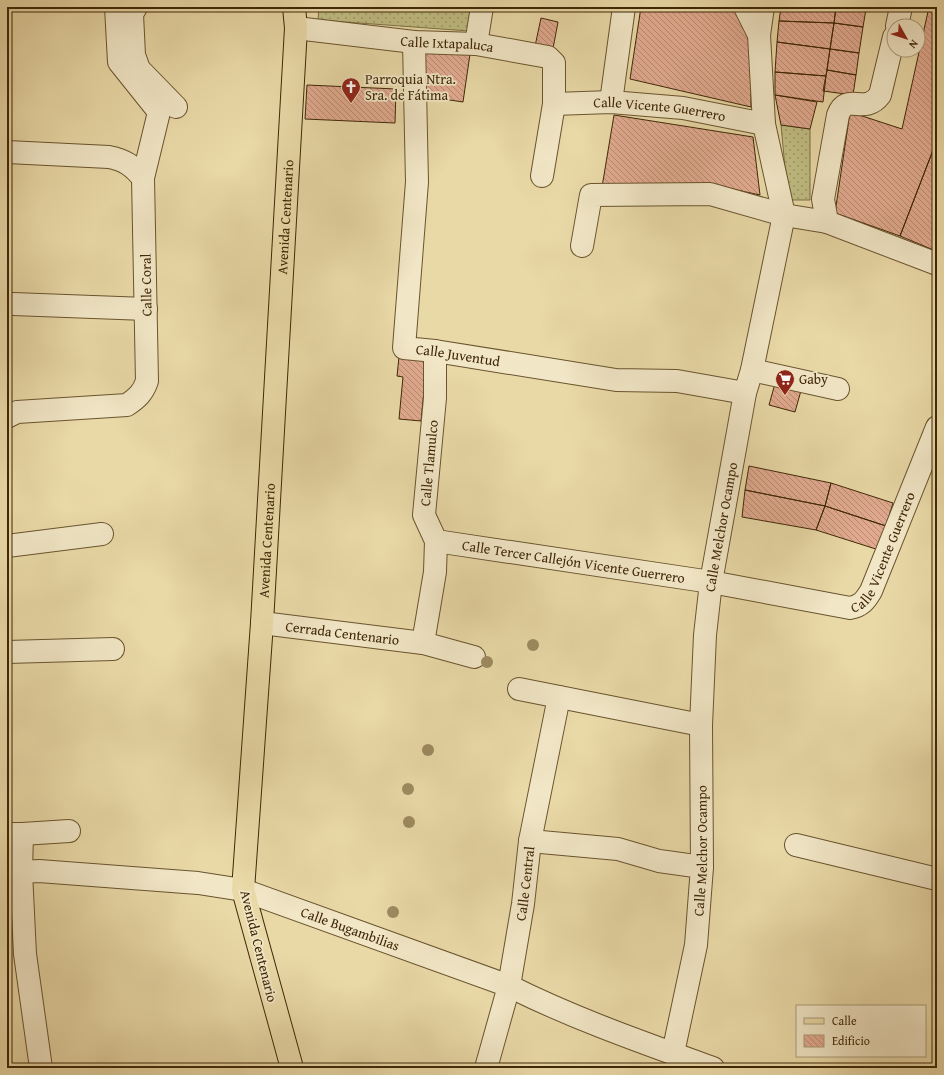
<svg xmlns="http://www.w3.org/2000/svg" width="944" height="1075" font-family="'Gentium Book Plus',serif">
<defs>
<pattern id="grass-dots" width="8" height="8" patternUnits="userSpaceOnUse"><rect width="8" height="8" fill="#bfbc82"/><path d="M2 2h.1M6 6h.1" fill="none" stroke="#9d9968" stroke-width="1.8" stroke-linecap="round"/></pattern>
<pattern id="building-back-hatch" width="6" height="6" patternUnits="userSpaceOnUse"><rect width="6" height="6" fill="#e1aa90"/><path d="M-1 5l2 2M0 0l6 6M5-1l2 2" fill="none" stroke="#b88a74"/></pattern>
</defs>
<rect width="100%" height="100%" fill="#e9d9a7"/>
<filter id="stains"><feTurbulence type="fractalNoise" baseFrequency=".005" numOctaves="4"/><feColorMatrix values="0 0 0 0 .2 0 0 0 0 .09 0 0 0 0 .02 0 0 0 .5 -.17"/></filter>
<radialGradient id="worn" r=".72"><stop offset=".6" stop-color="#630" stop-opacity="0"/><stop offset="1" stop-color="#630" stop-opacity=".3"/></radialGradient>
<!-- grass -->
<path fill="url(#grass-dots)" stroke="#7f7244" d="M319,7H471L469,31L318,20Z
M781,125L810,129V200H788Z"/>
<!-- building -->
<path fill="url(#building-back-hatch)" stroke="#3f2706" d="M641,7H735L751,41V107L630,79Z
M781,7H836L834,23L779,21Z
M836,7L866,9L863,27L834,23Z
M929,7H937V146L935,145L900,236L835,213L850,112L902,129Z
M541,18L558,22L552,54L534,51Z
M779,21L834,23L830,49L777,42Z
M834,23L863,27L859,53L830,49Z
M777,42L830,49L826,76L775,72Z
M830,49L859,53L856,75L827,70Z
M419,50L470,54L463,102L417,95Z
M827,70L856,75L853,95L823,91Z
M775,72L826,76L823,102L775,95Z
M307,85L396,89L395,123L305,119Z
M775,95L817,102L810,129L781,125Z
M614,115L753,137L760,195L723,187H602Z
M935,145L937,146L936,251L900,236Z
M399,357L427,360L421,421L399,419L403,377L397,376Z
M776,380L802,387L795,412L769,405Z
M749,466L831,483L825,506L745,490Z
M831,483L893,503L886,526L825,506Z
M745,490L825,506L816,530L742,517Z
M825,506L886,526L879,550L816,530Z"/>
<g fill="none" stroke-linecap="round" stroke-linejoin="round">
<defs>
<g id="minor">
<path d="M136,7L132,14L134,55L139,69L176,107"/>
<path d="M745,7L759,35"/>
<path d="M897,26L901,7"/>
<path id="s1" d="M296,28L414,42L476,44L548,57L554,63V104L542,176"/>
<path id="s2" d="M414,42L417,182L404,348L435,351L616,380L677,381L745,393"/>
<path d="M476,44L482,7"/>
<path d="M611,102L624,7"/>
<path id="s3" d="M554,104L611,102L683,108L764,124"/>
<path d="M7,152L109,157C125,160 133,166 143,178"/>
<path d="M827,222L823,199L838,115C847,91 864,116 880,95L894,37"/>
<path d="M582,246L591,195L710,194L784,215L827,222L937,264"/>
<path d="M13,304L146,309"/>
<path d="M752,370L838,389"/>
<path d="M7,417L17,412L127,405C137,398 143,393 147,381L143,178L159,112L119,62L116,7"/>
<path id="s4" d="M436,541L711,582L850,608C861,606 865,601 871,591L937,427"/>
<path d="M7,546L102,534"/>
<path id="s5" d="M262,623L423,643L474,657"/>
<path id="s6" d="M423,643L435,572L436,541L424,515L435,398V351"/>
<path d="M7,652L113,649"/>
<path d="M519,689L701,725"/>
<path id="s7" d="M7,834H22L21,872L39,871L198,883L243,890L509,986C575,1019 644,1043 713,1068"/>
<path d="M22,834L69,831"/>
<path d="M530,841L618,849L659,861L702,867"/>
<path d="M796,845L937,879"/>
<path d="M21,872L25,954L41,1068"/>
<path id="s8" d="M673,1053L696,945L702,867L701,725L705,635L711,582L745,393L752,370L784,215L764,124L759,35L763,7"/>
<path id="s9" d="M486,1068L509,986L523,904L530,841L559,697"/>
</g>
<g id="major">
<path id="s10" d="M292,1068L243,890L262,623L296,28L294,7"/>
</g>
</defs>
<!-- minor casing -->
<use href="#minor" stroke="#6a542e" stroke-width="24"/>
<!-- major casing -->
<use href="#major" stroke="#3f2706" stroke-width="24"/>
<!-- minor -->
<use href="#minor" stroke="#f1e6c6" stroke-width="22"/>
<!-- major -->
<use href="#major" stroke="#e9d9a7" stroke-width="22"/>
</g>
<!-- trees -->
<g fill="#9d8b60">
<circle cx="533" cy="645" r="6"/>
<circle cx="487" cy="662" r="6"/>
<circle cx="428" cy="750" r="6"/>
<circle cx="408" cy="789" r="6"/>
<circle cx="409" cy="822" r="6"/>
<circle cx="393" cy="912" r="6"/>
</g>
<!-- icons -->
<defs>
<symbol id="church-pin" viewBox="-11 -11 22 30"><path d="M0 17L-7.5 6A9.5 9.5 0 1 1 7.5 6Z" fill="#8f2418" stroke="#f1e6c6"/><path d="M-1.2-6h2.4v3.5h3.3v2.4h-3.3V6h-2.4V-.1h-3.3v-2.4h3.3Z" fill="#fff"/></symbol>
<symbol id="supermarket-pin" viewBox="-11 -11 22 30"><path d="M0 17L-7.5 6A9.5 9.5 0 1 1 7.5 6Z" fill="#8f2418" stroke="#f1e6c6"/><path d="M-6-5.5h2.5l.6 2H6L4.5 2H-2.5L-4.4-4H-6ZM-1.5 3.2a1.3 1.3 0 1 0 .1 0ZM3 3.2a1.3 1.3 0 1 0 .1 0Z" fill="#fff"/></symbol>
</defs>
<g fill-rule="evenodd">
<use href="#church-pin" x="340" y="76" width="22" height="30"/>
<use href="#supermarket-pin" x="774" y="368" width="22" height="30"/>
</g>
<g text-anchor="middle" stroke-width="3.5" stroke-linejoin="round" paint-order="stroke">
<!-- street labels -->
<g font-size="14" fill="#3f2706" stroke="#f1e6c6">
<text dy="5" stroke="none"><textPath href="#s1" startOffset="152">Calle Ixtapaluca</textPath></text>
<text dy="5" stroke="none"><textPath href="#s3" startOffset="106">Calle Vicente Guerrero</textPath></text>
<text dy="5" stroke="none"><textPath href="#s10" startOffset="859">Avenida Centenario</textPath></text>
<text transform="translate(146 285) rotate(-91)" y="5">Calle Coral</text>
<text dy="5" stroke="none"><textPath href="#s2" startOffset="361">Calle Juventud</textPath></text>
<text dy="5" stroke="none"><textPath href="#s6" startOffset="184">Calle Tlamulco</textPath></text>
<text dy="5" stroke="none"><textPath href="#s8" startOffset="530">Calle Melchor Ocampo</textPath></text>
<text dy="5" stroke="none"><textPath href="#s10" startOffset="535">Avenida Centenario</textPath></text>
<text dy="5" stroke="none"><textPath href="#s4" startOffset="487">Calle Vicente Guerrero</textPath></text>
<text dy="5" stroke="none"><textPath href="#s4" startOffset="139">Calle Tercer Callejón Vicente Guerrero</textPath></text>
<text dy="5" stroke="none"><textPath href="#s5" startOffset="81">Cerrada Centenario</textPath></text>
<text dy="5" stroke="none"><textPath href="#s8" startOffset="205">Calle Melchor Ocampo</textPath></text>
<text dy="5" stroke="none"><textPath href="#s9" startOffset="189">Calle Central</textPath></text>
<text dy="5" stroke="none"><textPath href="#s7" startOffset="390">Calle Bugambilias</textPath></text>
<text transform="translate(259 946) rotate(76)" y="5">Avenida Centenario</text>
</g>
<!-- poi labels -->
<g font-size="14" fill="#3f2706" stroke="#f1e6c6" text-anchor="start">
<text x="365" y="84">Parroquia Ntra.<tspan x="365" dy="16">Sra. de Fátima</tspan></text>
<text x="799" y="384">Gaby</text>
</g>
</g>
<!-- margin -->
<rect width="944" height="1075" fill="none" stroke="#e9d9a7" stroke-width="24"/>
<rect x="8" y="8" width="928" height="1059" fill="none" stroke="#3f2706" stroke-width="2"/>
<rect x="12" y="12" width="920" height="1051" fill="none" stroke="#3f2706"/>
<!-- legend -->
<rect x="796" y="1005" width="130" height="52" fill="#f1e6c6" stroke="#aa9a79"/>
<rect x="804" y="1018" width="20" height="6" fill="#e9d9a7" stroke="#aa9a79"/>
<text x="832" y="1025" font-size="12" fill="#3f2706">Calle</text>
<rect x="804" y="1035" width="20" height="12" fill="url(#building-back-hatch)" stroke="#aa9a79"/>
<text x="832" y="1045" font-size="12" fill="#3f2706">Edificio</text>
<!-- north arrow -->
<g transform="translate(906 38) rotate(129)"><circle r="19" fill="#f1e6c6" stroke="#aa9a79"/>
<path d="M0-3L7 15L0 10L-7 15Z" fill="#8f2418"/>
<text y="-6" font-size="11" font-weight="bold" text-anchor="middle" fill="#3f2706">N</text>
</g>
<rect width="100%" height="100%" filter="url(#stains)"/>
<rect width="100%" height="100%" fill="url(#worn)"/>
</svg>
